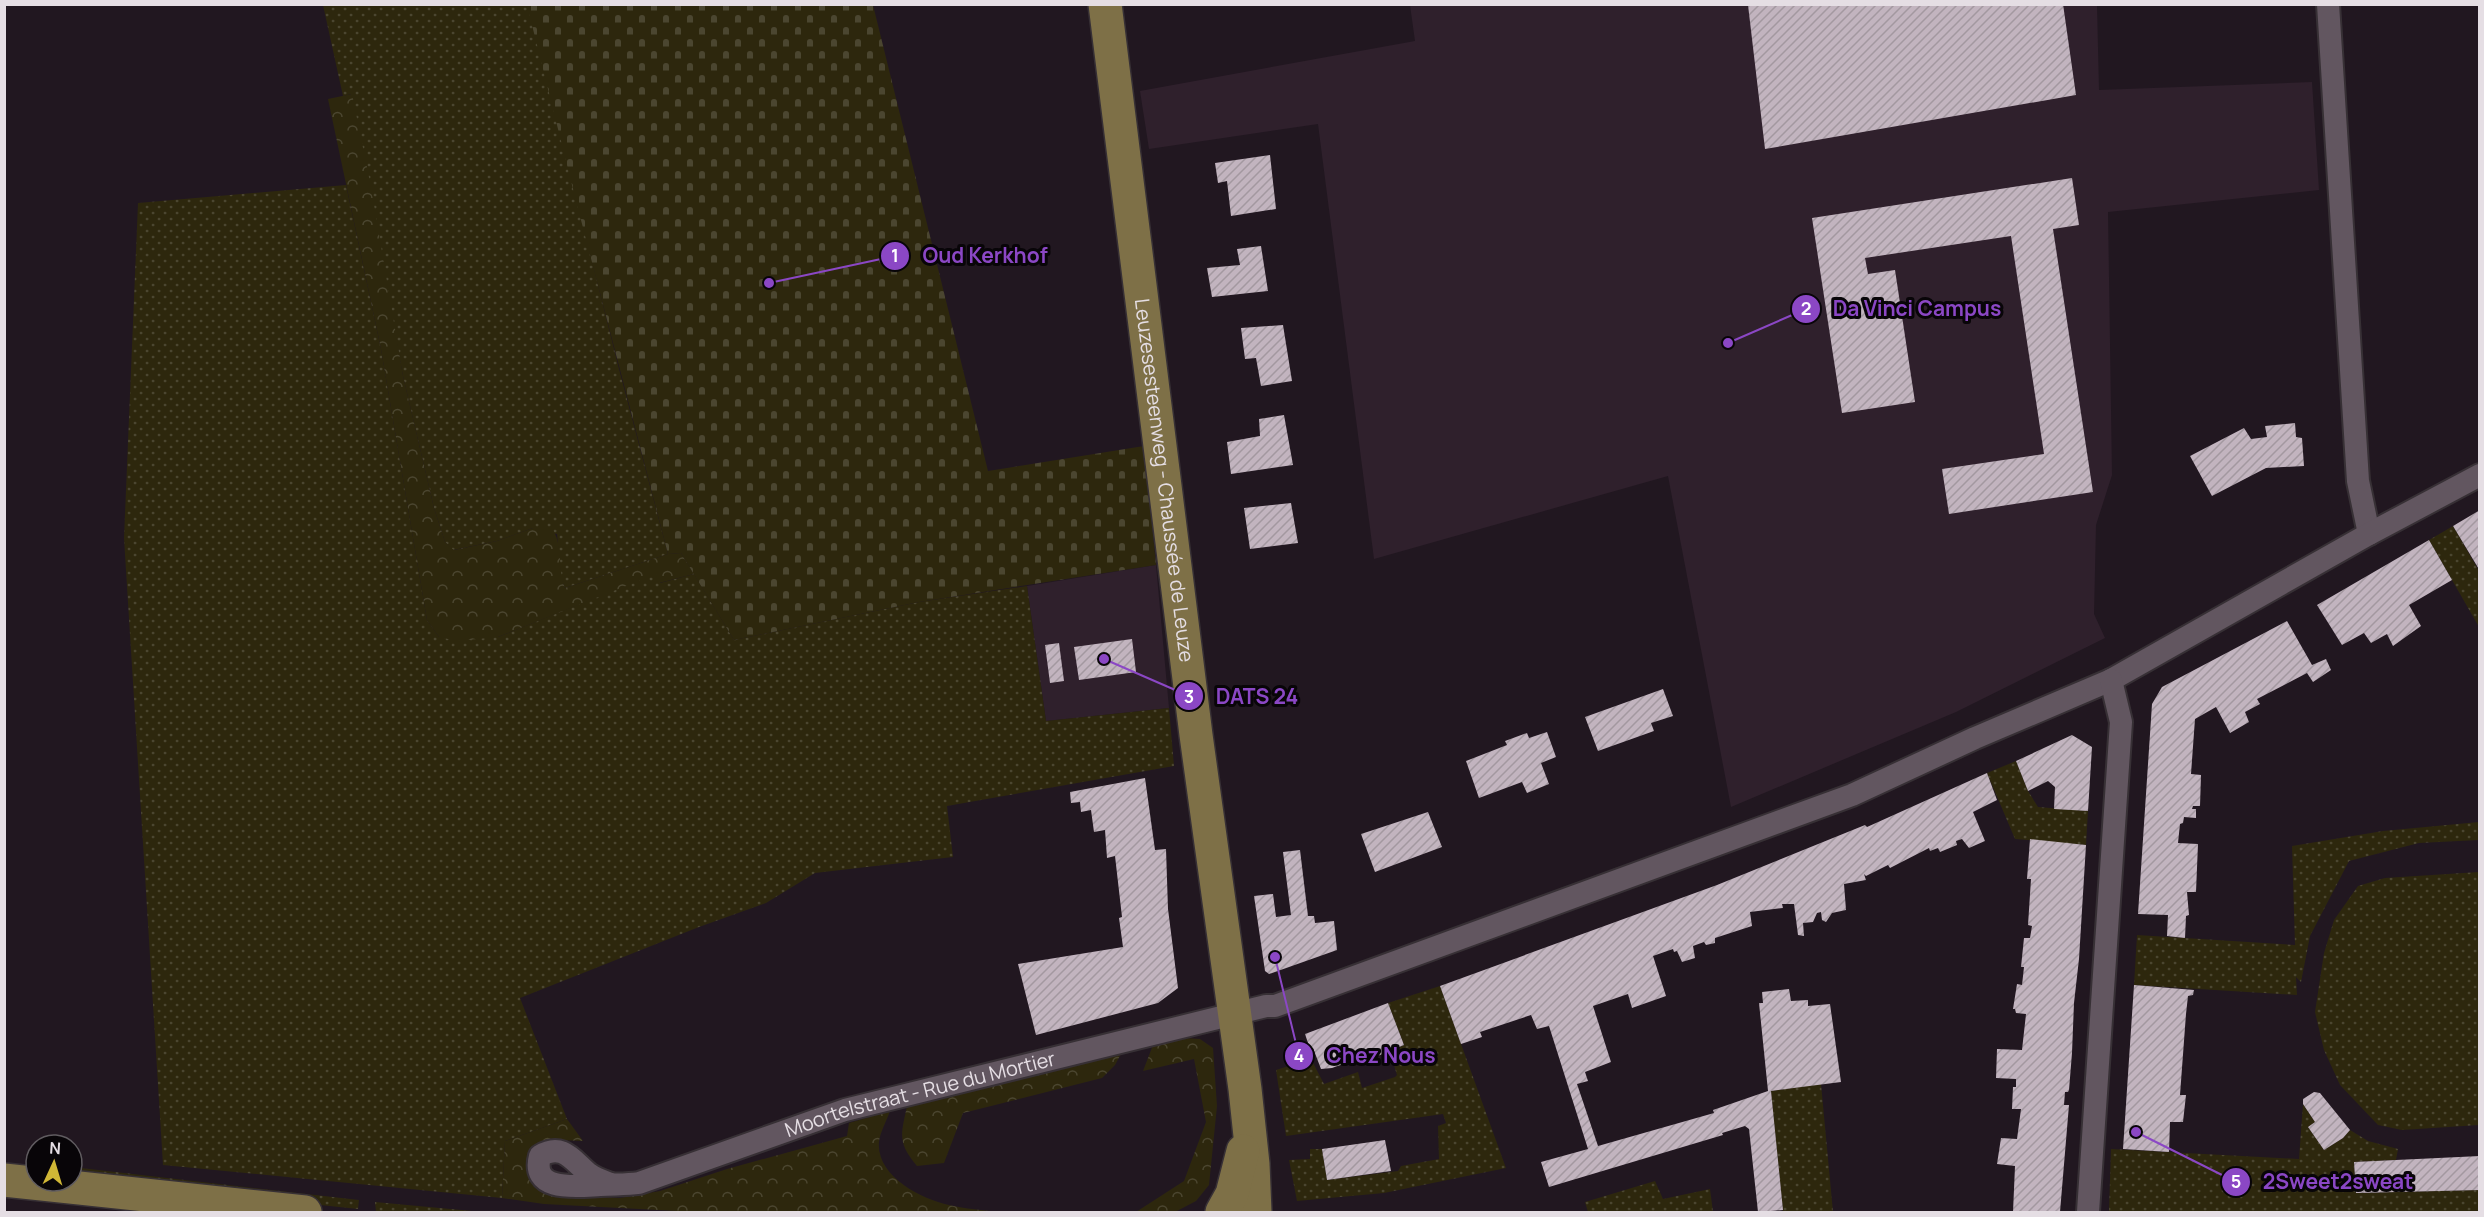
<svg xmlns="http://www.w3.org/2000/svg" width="2484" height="1217" font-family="Manrope,sans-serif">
<defs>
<pattern id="grass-dots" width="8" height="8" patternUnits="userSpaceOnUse" patternTransform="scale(1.5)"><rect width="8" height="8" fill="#2d270d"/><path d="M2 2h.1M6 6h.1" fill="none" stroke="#4b4630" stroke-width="1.8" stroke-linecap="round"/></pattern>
<pattern id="forest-crowns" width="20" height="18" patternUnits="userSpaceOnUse" patternTransform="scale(1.5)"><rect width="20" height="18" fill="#2d270d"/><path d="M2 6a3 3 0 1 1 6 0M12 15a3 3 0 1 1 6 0" fill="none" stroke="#4b4630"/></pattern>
<pattern id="cemetery-stones" width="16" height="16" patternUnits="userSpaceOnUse" patternTransform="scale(1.5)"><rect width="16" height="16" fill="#2d270d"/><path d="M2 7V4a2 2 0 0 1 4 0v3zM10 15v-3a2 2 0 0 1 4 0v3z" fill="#4b4630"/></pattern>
<pattern id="building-hatch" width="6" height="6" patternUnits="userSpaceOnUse" patternTransform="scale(1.5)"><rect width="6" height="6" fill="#c2b4bf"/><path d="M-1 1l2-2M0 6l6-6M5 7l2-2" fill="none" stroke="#a398a0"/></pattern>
</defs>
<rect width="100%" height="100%" fill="#211720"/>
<!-- built -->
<path fill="#2f202c" d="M1410,5H2097L2099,90L2312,82L2319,190L2108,212L2112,475L2096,525L2094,614L2105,638L1956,712L1731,807L1668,476L1374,559L1318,124L1149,149L1140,91L1415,41Z
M1156,565L1169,708L1046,721L1027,586Z"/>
<!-- grass -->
<path fill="url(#grass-dots)" d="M323,5H528L619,369L668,554L565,588L561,578L557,534L533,528L497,541L453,550L445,542L434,508L403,376L351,94L343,96Z
M346,185L381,349L427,620L439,637H498L656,573L660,583L694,574L734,640L919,602L1027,586L1046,721L1169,708L1174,766L947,806L953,857L815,873L766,903L699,927L520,998L567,1119L505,1141L502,1198L163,1165L124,538L138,203Z
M2453,526L2479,571V627L2429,540Z
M2016,761L2028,791L2038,807L2088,811L2086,845L2015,839L1987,773Z
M2479,822V840L2419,843L2349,861L2310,936L2301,982L2296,977L2297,995L2134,985L2137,935L2295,945L2292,846L2383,831Z
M2479,872V1125L2402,1130L2378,1125L2340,1085L2324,1050L2315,1012L2324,953L2334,920L2358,886L2385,878Z
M1440,986L1506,1168L1384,1193L1297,1201L1289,1160L1310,1159V1149H1322L1327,1180L1398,1171L1401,1166L1439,1159L1438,1126L1446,1123L1443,1114L1286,1136L1276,1070L1311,1059L1324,1084L1358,1072L1362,1088L1395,1077L1397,1075L1393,1062H1388L1386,1054L1404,1045L1388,1003Z
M1821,1084L1833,1212H1783L1771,1091Z
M2303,1104L2315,1122L2308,1127L2324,1150L2343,1138L2350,1130L2368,1141L2398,1149L2396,1160L2354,1162L2356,1193L2479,1190V1212L2109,1211L2111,1149L2299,1159Z
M72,1167L359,1200L358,1209L72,1179Z
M1655,1181L1663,1199L1710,1189L1713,1212H1588L1585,1202Z
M375,1202L472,1211L473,1212H376Z"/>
<!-- forest -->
<path fill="url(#forest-crowns)" d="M352,94L371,187L403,376L434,508L445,542L454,550L497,541L533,528L551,527C564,544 557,569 565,588L668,554L681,553L694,574L659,583L656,574L498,637L457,641L439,637L427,620L381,349L328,99Z
M1184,1038L1200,1039L1213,1048L1217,1106L1209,1185L1196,1201L1175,1212H1136L1184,1181L1206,1122L1194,1059L1143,1071L1153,1045Z
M1122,1052L1115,1065L1102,1078L963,1113L944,1163L917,1166C897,1142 901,1135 907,1106Z
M890,1111C887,1120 880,1132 879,1142C876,1176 921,1199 949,1205C965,1209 983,1210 1000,1212L677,1211L544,1204L502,1198L505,1141L567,1119L583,1141L559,1140L537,1149L559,1195L620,1198L660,1191L727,1169L847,1136L849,1123Z"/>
<!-- cemetery -->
<path fill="url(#cemetery-stones)" d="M527,5H873L988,471L1144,446L1156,565L919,602L734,640L681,553L668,554L575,197Z"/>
<!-- building -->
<path fill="url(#building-hatch)" d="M2063,4L2076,95L1765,149L1748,5Z
M1270,155L1276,209L1231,216L1227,181L1218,183L1215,163Z
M2072,178L2079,225L2053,229L2093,492L1949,514L1942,469L2044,454L2011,236L1865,258L1868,274L1895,270L1915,402L1842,413L1812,218Z
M1261,246L1268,291L1212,297L1207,268L1240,265L1237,249Z
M1283,325L1292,381L1261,386L1256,358L1245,359L1241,328Z
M1284,415L1293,465L1231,474L1227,442L1260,436L1259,419Z
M2295,423L2296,437L2302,438L2304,466L2266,468L2212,496L2190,456L2244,428L2251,439L2267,437L2265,426Z
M1291,503L1298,543L1250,549L1244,508Z
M2480,510V571L2453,526Z
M2429,540L2452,580L2409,605L2421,626L2393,646L2387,634L2371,643L2364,633L2342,645L2317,605Z
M2287,621L2312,665L2326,659L2331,670L2313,682L2307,673L2257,699L2260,704L2245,712L2249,722L2230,733L2216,707L2195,719L2191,774L2201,775L2200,806H2193L2192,809H2196V818L2184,817L2183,823L2180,824L2178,843L2198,844L2196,892H2187L2189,915L2186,916L2185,938L2167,936L2168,915L2138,914L2152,704L2162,687Z
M1132,639L1136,672L1079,680L1074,647Z
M1059,643L1064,681L1050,683L1045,645Z
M1663,689L1673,716L1651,723L1654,731L1598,751L1585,717Z
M1547,732L1556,757L1541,763L1549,784L1527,793L1522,782L1479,798L1466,761L1507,745L1505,741L1527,733L1529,738Z
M2072,735L2092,747L2088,811L2054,809L2055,787L2048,781L2028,791L2016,761Z
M1987,773L1997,800L1973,812L1985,841L1969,848L1962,839L1956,841L1957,845L1940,852L1938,848L1930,851L1929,848L1890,868L1888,865L1866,876L1864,874L1866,880L1844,884L1846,910L1832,913L1826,922L1822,920L1821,912L1817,913L1813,922L1803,923L1804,936L1798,935L1794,904H1782L1783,908L1750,912L1752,926L1715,938V943L1706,945L1704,942L1693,946L1695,958L1682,962L1677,951L1674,952L1673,949L1653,956L1666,996L1632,1008L1628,994L1593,1006L1611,1062L1585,1072L1588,1081L1577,1084L1598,1146L1714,1113L1713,1110L1768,1091L1759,1003H1763L1762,992L1789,989L1791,1001L1808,1000V1006L1830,1004L1841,1082L1771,1091L1783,1210L1758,1212L1749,1129L1745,1126L1722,1133L1723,1135L1549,1187L1541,1162L1588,1149L1549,1026L1537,1029L1531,1015L1480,1032L1482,1037L1461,1044L1440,986L1717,885L1865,825L1867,827Z
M1145,778L1155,850L1166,849L1168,909L1178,988L1158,1003L1036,1035L1018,964L1123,947L1119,918L1122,917L1115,856L1107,858L1105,830L1094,832L1091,810L1081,812L1080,802L1071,803L1070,792Z
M1428,812L1442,847L1375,872L1361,834Z
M2030,839L2086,845L2079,959L2074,1003L2072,1053L2069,1090L2068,1092H2065L2064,1105H2069L2060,1212H2013L2015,1166L1997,1164L2001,1138L2017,1139L2021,1109H2012L2013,1087H2016V1079L1996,1078L1997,1049L2022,1050L2026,1014L2016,1013L2015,1009H2013L2017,984L2022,985L2024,967H2021L2024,938H2030L2032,926L2028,925L2031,879H2027Z
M1300,850L1308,916H1314L1315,923L1334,921L1337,950L1269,974L1265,971L1254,896L1273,894L1276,917L1291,915L1283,852Z
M2134,985L2194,990L2193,995L2188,996L2186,1014L2180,1095H2186L2183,1122H2170L2169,1152L2123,1149Z
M1388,1003L1404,1045L1368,1060L1366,1056L1332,1068L1321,1069L1313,1048L1310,1049L1305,1034Z
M2314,1092L2320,1093L2350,1130L2343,1138L2324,1150L2308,1127L2315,1122L2303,1104V1099Z
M1385,1140L1391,1171L1327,1180L1322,1149Z
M2480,1156V1190L2356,1193L2354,1162Z"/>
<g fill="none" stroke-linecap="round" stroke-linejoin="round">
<defs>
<g id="street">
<path d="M2328,4L2358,481L2369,534"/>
<path id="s1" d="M611,1184C603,1181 596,1179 589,1174C573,1161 563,1142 540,1156C530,1193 578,1186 600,1185C613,1184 626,1185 639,1183L845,1110L1266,1006H1275L1852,795L1975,738L2111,680L2369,534L2480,475"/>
<path d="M2088,1212L2121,722L2111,680"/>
</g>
<g id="primary">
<path id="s2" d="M1105,4L1196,735L1245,1089L1253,1164L1255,1212"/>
<path d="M4,1180L305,1212"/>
<path d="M1222,1212L1232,1194L1243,1151"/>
</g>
</defs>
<!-- street casing -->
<use href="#street" stroke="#373035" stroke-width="26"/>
<!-- primary casing -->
<use href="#primary" stroke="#373035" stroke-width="36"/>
<!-- street -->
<use href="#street" stroke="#625660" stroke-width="22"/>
<!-- primary -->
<use href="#primary" stroke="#7e7047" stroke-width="33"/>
</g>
<g text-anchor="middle" stroke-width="6" stroke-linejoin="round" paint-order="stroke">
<!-- street labels -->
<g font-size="20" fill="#e5dee4" stroke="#080508">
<text dy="7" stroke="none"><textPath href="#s2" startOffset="480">Leuzesesteenweg - Chaussée de Leuze</textPath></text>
<text dy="7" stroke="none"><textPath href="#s1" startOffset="498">Moortelstraat - Rue du Mortier</textPath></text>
</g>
</g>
<!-- callouts -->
<path fill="none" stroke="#8b47c5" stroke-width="2" d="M769 283L895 256M1728 343L1806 309M1104 659L1189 696M1275 957L1299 1056M2136 1132L2236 1182"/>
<g fill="#8b47c5" stroke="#080508" stroke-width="2">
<circle cx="769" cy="283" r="6"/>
<circle cx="1728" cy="343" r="6"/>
<circle cx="1104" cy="659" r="6"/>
<circle cx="1275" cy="957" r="6"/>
<circle cx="2136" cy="1132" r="6"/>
<circle cx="895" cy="256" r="15"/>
<circle cx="1806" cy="309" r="15"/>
<circle cx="1189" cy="696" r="15"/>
<circle cx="1299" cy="1056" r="15"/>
<circle cx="2236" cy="1182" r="15"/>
</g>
<g font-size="18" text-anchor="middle" font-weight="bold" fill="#fff">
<text x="895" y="262">1</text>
<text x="1806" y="315">2</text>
<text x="1189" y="703">3</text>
<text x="1299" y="1062">4</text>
<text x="2236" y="1188">5</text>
</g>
<g font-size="21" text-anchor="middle" font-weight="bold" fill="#8b47c5" stroke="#080508" stroke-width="6" stroke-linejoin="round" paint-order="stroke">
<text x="985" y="263">Oud Kerkhof</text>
<text x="1917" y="316">Da Vinci Campus</text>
<text x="1257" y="704">DATS 24</text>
<text x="1381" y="1063">Chez Nous</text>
<text x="2338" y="1189">2Sweet2sweat</text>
</g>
<!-- border -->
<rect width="2484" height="1217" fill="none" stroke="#e5dee4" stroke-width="12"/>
<!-- north arrow -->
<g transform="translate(54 1163) rotate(4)"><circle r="28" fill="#080508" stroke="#605c60" stroke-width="1.5"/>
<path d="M0-4.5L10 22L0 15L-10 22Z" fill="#d0b736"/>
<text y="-9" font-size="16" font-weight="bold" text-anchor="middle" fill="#e5dee4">N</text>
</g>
</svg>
